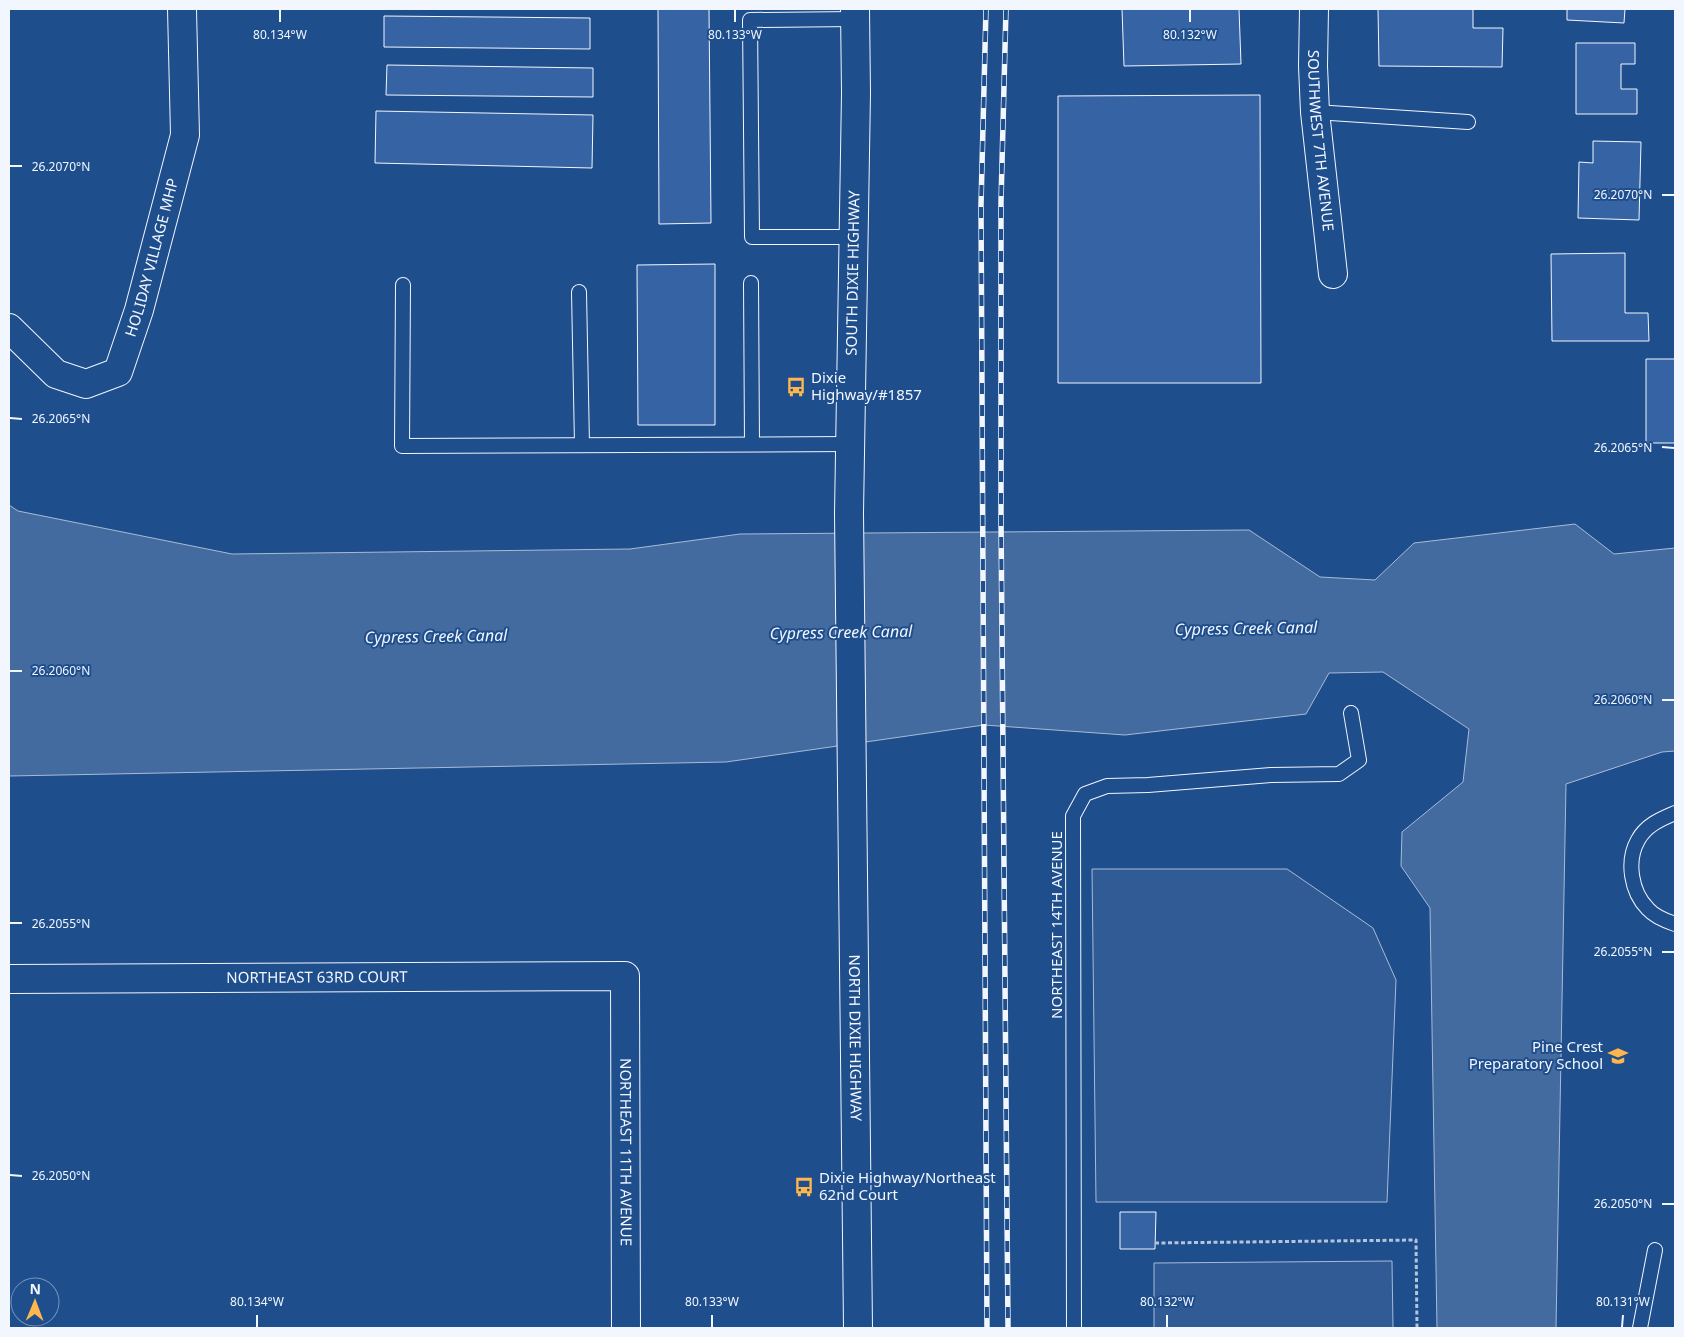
<svg xmlns="http://www.w3.org/2000/svg" width="1684" height="1337" font-family="'Noto Sans',sans-serif">
<rect width="100%" height="100%" fill="#1f4e8c"/>
<!-- built -->
<path fill="#305b95" stroke="#a8bbd7" d="M1092,869H1287L1373,928L1396,980L1387,1202H1096Z
M1392,1261L1393,1328H1154V1263Z"/>
<!-- water -->
<path fill="#446ba0" stroke="#a8bbd7" d="M9,505L18,511L232,554L630,549L740,534L1249,530L1320,577L1375,580L1414,543L1575,524L1614,554L1675,548V751L1662,752L1566,784L1556,1328H1437L1430,908L1401,866L1402,832L1463,782L1469,729L1383,672L1329,673L1306,714L1125,735L984,725L726,762L9,776Z"/>
<!-- building -->
<path fill="#3563a3" stroke="#f2f6ff" d="M658,9H709L711,223L659,224Z
M1122,9H1239L1241,64L1124,66Z
M1378,9H1473V28H1503L1502,67L1379,66Z
M1567,9H1625L1624,23L1567,20Z
M384,16L590,18V49L384,47Z
M1576,43H1635V64H1621V89H1637V114H1576Z
M387,65L593,68V97L386,95Z
M1260,95L1261,383H1058V96Z
M376,111L593,115L592,168L375,163Z
M1593,141L1641,142L1639,220L1578,218L1579,162L1593,163Z
M1625,253V313H1648L1649,341H1552L1551,254Z
M715,264V425H638L637,265Z
M1646,359H1675V443H1646Z
M1120,1212H1156L1155,1249H1120Z"/>
<g fill="none" stroke-linecap="round" stroke-linejoin="round">
<defs>
<path id="lane" d="M1315,112L1468,122
M854,237H752L750,20L855,19
M751,283L752,444
M403,285L402,446L850,444
M579,292L582,445
M1675,813C1661,819 1646,825 1638,840C1626,861 1631,892 1648,909C1655,917 1666,921 1675,924
M1074,1328L1073,816L1085,794L1107,786L1148,785L1271,775L1339,774L1359,760L1351,713
M1640,1328L1655,1250"/>
<g id="street">
<path id="s1" d="M1314,9L1313,66L1315,112L1333,274"/>
<path id="s2" d="M9,328L56,374L86,384L118,372L139,310L185,135L182,9"/>
<path id="s3" d="M9,979L625,976L626,1328"/>
</g>
<g id="secondary">
<path id="s4" d="M855,9L856,93L849,513L858,1328"/>
</g>
</defs>
<!-- lane casing -->
<use href="#lane" stroke="#f2f6ff" stroke-width="16"/>
<!-- street casing -->
<use href="#street" stroke="#f2f6ff" stroke-width="30"/>
<!-- secondary casing -->
<use href="#secondary" stroke="#f2f6ff" stroke-width="30"/>
<!-- path -->
<path stroke="#b3c4dc" stroke-width="3" stroke-dasharray="4 2.5" stroke-linecap="butt" d="M1155,1243L1416,1240L1417,1328"/>
<!-- lane -->
<use href="#lane" stroke="#1f4e8c" stroke-width="14"/>
<!-- street -->
<use href="#street" stroke="#1f4e8c" stroke-width="28"/>
<!-- secondary -->
<use href="#secondary" stroke="#1f4e8c" stroke-width="28"/>
<defs>
<path id="rail" d="M986,9L981,205L987,1328
M1006,9L1001,202V520L1008,1328"/>
</defs>
<!-- rail casing -->
<use href="#rail" stroke="#f2f6ff" stroke-width="5.5"/>
<!-- rail -->
<use href="#rail" stroke="#1f4e8c" stroke-width="4" stroke-dasharray="11" stroke-linecap="butt"/>
</g>
<!-- ticks -->
<path fill="none" stroke="#f2f6ff" stroke-width="2" d="M280,22V10M735,22V10M1190,22V10M10,166H22M1662,195H1674M10,418L22,419M1662,447L1674,448M10,671H22M1662,700H1674M10,923H22M1662,952H1674M10,1175L22,1176M1662,1204H1674M257,1327V1315M712,1327V1315M1167,1327V1315M1622,1327L1623,1315"/>
<!-- icons -->
<defs>
<symbol id="bus-bare" viewBox="-9 -9 18 18"><path d="M-5-6H5V4H4V6H2V4H-2V6H-4V4H-5ZM-3.5-4V0h7V-4ZM-3.5 1.2v1.5H-2V1.2ZM2 1.2v1.5H3.5V1.2Z" fill="#ffb74d" stroke="#1f4e8c" stroke-width="2.5" paint-order="stroke"/></symbol>
<symbol id="school-bare" viewBox="-9 -9 18 18"><path d="M0-5L7-2L0 1L-7-2ZM-4 1L0 2.5L4 1V4Q0 6-4 4Z" fill="#ffb74d" stroke="#1f4e8c" stroke-width="2.5" paint-order="stroke"/></symbol>
</defs>
<g fill-rule="evenodd">
<use href="#bus-bare" x="782" y="373" width="28" height="28"/>
<use href="#school-bare" x="1604" y="1042" width="28" height="28"/>
<use href="#bus-bare" x="790" y="1173" width="28" height="28"/>
</g>
<g text-anchor="middle" stroke-width="4" stroke-linejoin="round" paint-order="stroke">
<!-- street labels -->
<g font-size="15" fill="#f2f6ff" stroke="#1f4e8c">
<text dy="5" stroke="none"><textPath href="#s1" startOffset="132">SOUTHWEST 7TH AVENUE</textPath></text>
<text dy="5" stroke="none"><textPath href="#s2" startOffset="251">HOLIDAY VILLAGE MHP</textPath></text>
<text transform="translate(853 273) rotate(-89)" y="5">SOUTH DIXIE HIGHWAY</text>
<text transform="translate(1057 925) rotate(-90)" y="5">NORTHEAST 14TH AVENUE</text>
<text dy="5" stroke="none"><textPath href="#s3" startOffset="308">NORTHEAST 63RD COURT</textPath></text>
<text dy="5" stroke="none"><textPath href="#s4" startOffset="1029">NORTH DIXIE HIGHWAY</textPath></text>
<text dy="5" stroke="none"><textPath href="#s3" startOffset="792">NORTHEAST 11TH AVENUE</textPath></text>
</g>
<!-- poi labels -->
<g font-size="15" fill="#f2f6ff" stroke="#1f4e8c" text-anchor="start">
<text x="811" y="383">Dixie<tspan x="811" dy="17">Highway/#1857</tspan></text>
<text x="1603" y="1052" text-anchor="end">Pine Crest<tspan x="1603" dy="17">Preparatory School</tspan></text>
<text x="819" y="1183">Dixie Highway/Northeast<tspan x="819" dy="17">62nd Court</tspan></text>
</g>
<!-- water labels -->
<g font-size="16" font-style="italic" fill="#f2f6ff" stroke="#1f4e8c">
<text transform="translate(1246 628) rotate(-1)" y="6">Cypress Creek Canal</text>
<text transform="translate(841 632) rotate(-1)" y="6">Cypress Creek Canal</text>
<text transform="translate(436 636) rotate(-1)" y="6">Cypress Creek Canal</text>
</g>
</g>
<g font-size="12" text-anchor="middle" fill="#f2f6ff" stroke="#1f4e8c" stroke-width="4" stroke-linejoin="round" paint-order="stroke">
<text x="280" y="39">80.134°W</text>
<text x="735" y="39">80.133°W</text>
<text x="1190" y="39">80.132°W</text>
<text x="61" y="171">26.2070°N</text>
<text x="1623" y="199">26.2070°N</text>
<text x="61" y="423">26.2065°N</text>
<text x="1623" y="452">26.2065°N</text>
<text x="61" y="675">26.2060°N</text>
<text x="1623" y="704">26.2060°N</text>
<text x="61" y="928">26.2055°N</text>
<text x="1623" y="956">26.2055°N</text>
<text x="61" y="1180">26.2050°N</text>
<text x="1623" y="1208">26.2050°N</text>
<text x="257" y="1306">80.134°W</text>
<text x="712" y="1306">80.133°W</text>
<text x="1167" y="1306">80.132°W</text>
<text x="1623" y="1306">80.131°W</text>
</g>
<!-- border -->
<rect width="1684" height="1337" fill="none" stroke="#f2f6ff" stroke-width="20"/>
<!-- north arrow -->
<g transform="translate(35 1302) rotate(1)"><circle r="24" fill="#1f4e8c" stroke="#7391ba"/>
<path d="M0-4L9 19L0 12L-9 19Z" fill="#ffb74d"/>
<text y="-8" font-size="14" font-weight="bold" text-anchor="middle" fill="#f2f6ff">N</text>
</g>
</svg>
